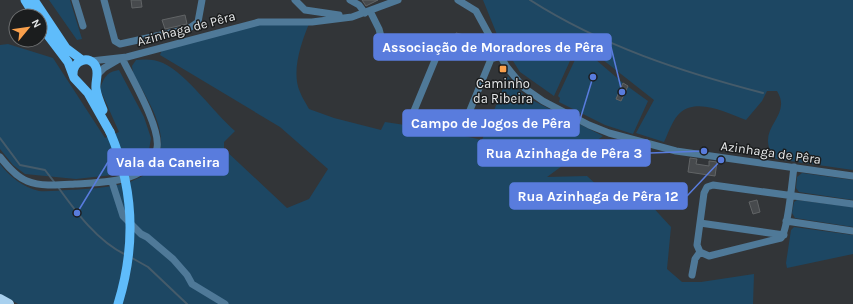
<svg xmlns="http://www.w3.org/2000/svg" width="853" height="304" font-family="Karla,sans-serif">
<rect width="100%" height="100%" fill="#323538"/>
<!-- green -->
<path fill="#1d4763" d="M49,0H70L82,39L77,40Z
M483,0H853V170L776,159C751,129 794,118 777,91H767L762,101L746,120C727,113 699,98 681,112C673,118 668,134 664,142L636,133L654,100L579,41L554,96L520,72L498,37Z
M262,24H309C301,43 291,72 300,92C302,98 306,103 309,109L334,118L381,130L385,122L438,130L482,140L508,76L513,84L526,97L603,136L547,177L587,176L598,186L632,203L638,191L671,227L667,269L682,282H701L754,274L753,304H18L0,294V164C10,177 23,187 39,191C48,192 60,190 69,190C100,188 159,188 161,146C163,121 144,94 133,73L132,66L136,60C145,59 155,59 163,63C188,75 213,112 235,131L224,142V149L287,208L309,199L328,169L280,127L160,55L162,50Z
M8,44L53,58L105,138L119,132L100,89C104,78 106,72 119,70L144,117L151,138L149,150L143,164L137,169L112,175L76,179L25,174L13,165L0,149V45Z
M581,47L623,83L648,101L633,134L605,125L559,102L560,98L558,96Z
M802,173L853,180V200L799,192L796,188L797,177Z
M797,200L853,207V227L795,218L792,213L794,202Z
M794,227L853,235V254L787,268L786,263L791,230Z"/>
<g fill="none" stroke-linecap="round" stroke-linejoin="round">
<!-- stream -->
<path stroke="#455b6a" stroke-width="2" d="M530,0C602,46 682,72 763,93
M0,138L20,165L45,170L55,183
M58,187C76,212 97,241 126,255
M132,258L148,267L187,304"/>
</g>
<!-- building -->
<path fill="#474a4d" stroke="#616466" d="M131,0H141L142,7L132,8Z
M362,0H378L366,6Z
M185,15L187,24L165,29L162,20Z
M456,33L464,35L462,42H454Z
M623,83L628,86L621,101L616,99Z
M690,158L697,159L696,164L709,166V161L717,162L715,176L688,172Z
M757,200L760,212L753,214L749,202Z"/>
<g fill="none" stroke-linecap="round" stroke-linejoin="round">
<!-- minor -->
<path stroke="#4f7998" stroke-width="7" d="M75,0L83,26
M104,0L115,41L120,44L188,29L198,22L202,0
M295,0L305,10L339,15
M350,0L359,5L365,13
M458,0L476,11L506,66L523,87L543,101L589,125L609,133L676,151L853,176
M370,11L379,29L383,44
M91,61L127,57L259,22H312L352,17L398,0
M97,75L104,68L121,58
M411,118L440,48L444,47H471L491,59
M461,132L491,59L501,56
M0,157C7,166 16,177 27,181C42,187 59,185 75,184C103,182 150,184 157,148C161,128 131,77 122,58
M794,167C792,181 788,230 781,238L709,256L700,252L697,245L704,193L707,187L713,185L853,204
M112,182L123,216L141,234L147,237L173,259L187,275L192,284L225,304
M786,221L853,231
M700,223L784,235
M692,275L695,259L700,252"/>
<!-- major -->
<path stroke="#5fbcfb" stroke-width="9" d="M25,0L35,16
M34,0L66,48L82,60
M40,25L68,62L74,78L88,93L110,132
M73,74C73,60 90,54 96,67C99,74 95,82 96,89C97,96 100,103 103,110"/>
<!-- highway -->
<path stroke="#a8d0ee" stroke-width="10" d="M0,299L9,304"/>
<!-- major-bridge -->
<path stroke="#5fbcfb" stroke-width="9" d="M110,132C134,188 136,246 118,304"/>
</g>
<!-- markers -->
<rect fill="#f9a04c" stroke="#1b1d1e" stroke-width="1.5" x="499" y="65" width="8" height="8" rx="2"/>
<g text-anchor="middle" stroke-width="3" stroke-linejoin="round" paint-order="stroke">
<!-- street labels -->
<g font-size="13" fill="#e6e8e9" stroke="#1b1d1e">
<text transform="translate(186 28) rotate(-15)" y="5">Azinhaga de Pêra</text>
<text transform="translate(771 152) rotate(8)" y="5">Azinhaga de Pêra</text>
</g>
<!-- poi labels -->
<g font-size="13" fill="#e6e8e9" stroke="#1b1d1e">
<text x="503" y="88">Caminho<tspan x="503" dy="15">da Ribeira</tspan></text>
</g>
</g>
<!-- callouts -->
<path fill="none" stroke="#597cdd" stroke-width="1.5" d="M622 92L611 47M593 77L579 123M704 151L650 153M77 213L108 162M721 160L687 196"/>
<g fill="#597cdd" stroke="#1b1d1e" stroke-width="1.5">
<circle cx="622" cy="92" r="4"/>
<circle cx="593" cy="77" r="4"/>
<circle cx="704" cy="151" r="4"/>
<circle cx="77" cy="213" r="4"/>
<circle cx="721" cy="160" r="4"/>
</g>
<g fill="#597cdd" stroke="#597cdd" stroke-width="1.5">
<rect x="374" y="34" width="237" height="26" rx="4"/>
<rect x="403" y="110" width="176" height="26" rx="4"/>
<rect x="478" y="140" width="172" height="26" rx="4"/>
<rect x="108" y="149" width="120" height="26" rx="4"/>
<rect x="510" y="183" width="177" height="26" rx="4"/>
</g>
<g font-size="14" text-anchor="middle" font-weight="bold" fill="#fff">
<text x="493" y="52">Associação de Moradores de Pêra</text>
<text x="491" y="128">Campo de Jogos de Pêra</text>
<text x="564" y="158">Rua Azinhaga de Pêra 3</text>
<text x="168" y="167">Vala da Caneira</text>
<text x="598" y="201">Rua Azinhaga de Pêra 12</text>
</g>
<!-- north arrow -->
<g transform="translate(28 28) rotate(61)"><circle r="19" fill="#1b1d1e" stroke="#6c6e6f"/>
<path d="M0-3L7 15L0 10L-7 15Z" fill="#f9a04c"/>
<text y="-6" font-size="11" font-weight="bold" text-anchor="middle" fill="#e6e8e9">N</text>
</g>
</svg>
